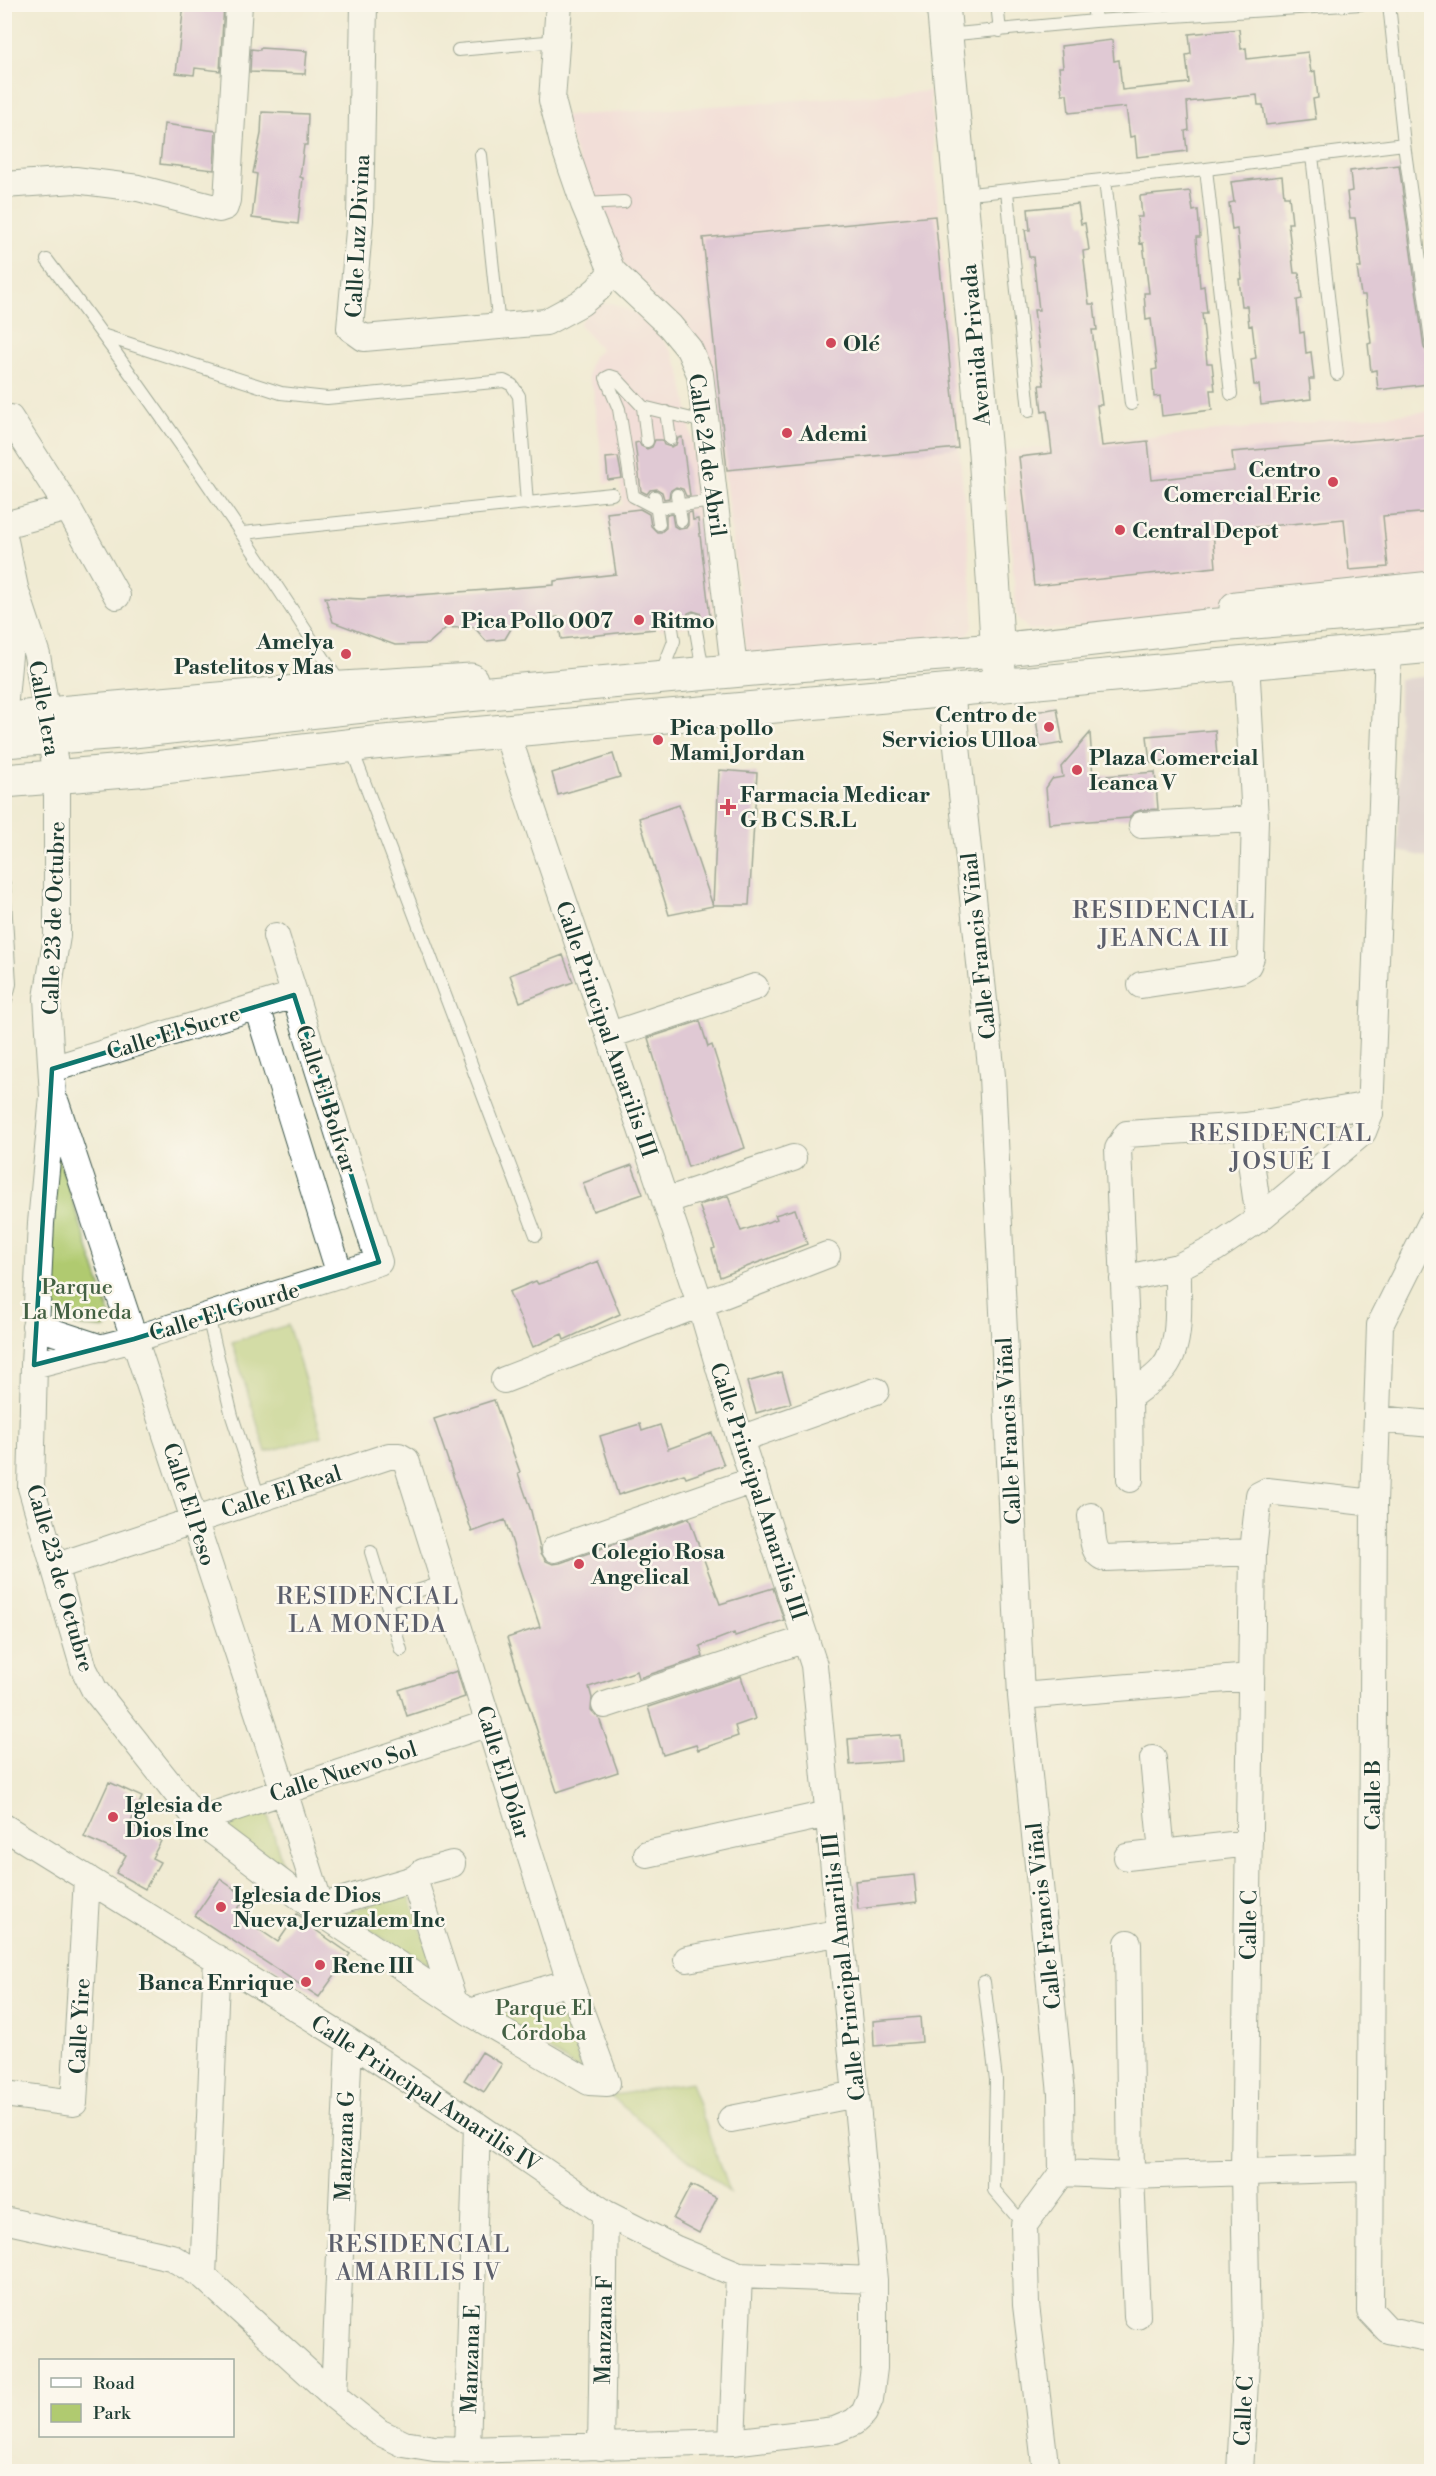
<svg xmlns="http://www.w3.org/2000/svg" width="1436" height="2476" font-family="'Libre Bodoni',serif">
<rect width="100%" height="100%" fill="#fbf7ec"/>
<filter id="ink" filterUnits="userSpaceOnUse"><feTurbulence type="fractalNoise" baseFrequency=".0167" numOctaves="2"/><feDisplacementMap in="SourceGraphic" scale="12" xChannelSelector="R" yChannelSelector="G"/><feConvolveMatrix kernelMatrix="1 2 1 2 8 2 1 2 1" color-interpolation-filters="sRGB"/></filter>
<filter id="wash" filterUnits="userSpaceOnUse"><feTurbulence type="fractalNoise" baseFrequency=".008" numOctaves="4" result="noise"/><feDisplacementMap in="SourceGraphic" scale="24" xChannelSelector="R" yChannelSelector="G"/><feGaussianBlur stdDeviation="1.35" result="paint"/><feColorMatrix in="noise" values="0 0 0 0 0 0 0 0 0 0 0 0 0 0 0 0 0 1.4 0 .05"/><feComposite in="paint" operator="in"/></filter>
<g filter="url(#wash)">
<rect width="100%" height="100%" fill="#f0ebd3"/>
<!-- built -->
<path fill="#f4cfdd" d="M930,91L938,203L973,603V625L966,638L751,658L746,648L744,635L716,404L603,232L563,116Z
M612,303L637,314L651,324L673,354L680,370L687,403L715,623L658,630L648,564L611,568L603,508L623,505L620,482L605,484L593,389L588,377L589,365L593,356L601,350L579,324L591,309L599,304Z
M1431,411V607L1029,630L1019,620L1016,612L1005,451Z"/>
<!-- industrial -->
<path fill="#d0bdcd" d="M1431,676V858L1398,851L1399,679Z"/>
<!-- green -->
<path fill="#b0ca70" stroke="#688452" stroke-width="1.5" d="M54,1144L111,1317L110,1323L106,1328C87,1327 64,1328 50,1313Z
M288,1325L322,1436L266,1452L232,1342Z
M266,1808L286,1876L213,1822Z
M408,1893L434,1967L340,1914Z
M559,1991L582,2072L490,2011Z
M691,2082L729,2192L610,2096Z"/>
<g id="blocks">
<!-- building -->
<path fill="#cc9fd5" d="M184,4H224L220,71L195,68L194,75L176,73Z
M1239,29L1241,49L1246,48L1247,59L1308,52L1311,72L1315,71L1318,98L1313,99L1316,119L1266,125L1263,105H1258L1257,95L1187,102L1189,130L1185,131L1187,151L1137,157L1135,136L1130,137L1126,107L1069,113L1067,94H1062L1059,67H1063L1061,46L1112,40L1114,61L1119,60L1122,90L1189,83L1186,55L1191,54L1189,34Z
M260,48L307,51L305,74L250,72L251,49L260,50Z
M262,112L308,114L307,145H304L300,177L303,178L298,224L252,218L257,174L253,173L261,134Z
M164,124L216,131L214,170L160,164Z
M1399,165L1424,348L1430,355L1431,364H1426L1428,384L1378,390L1376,370L1371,371L1368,344L1371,343L1365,295H1361L1357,268H1361L1355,218H1350L1347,192L1352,191L1350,171Z
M1282,176L1284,196H1289L1292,223H1288L1294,273H1299L1302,299L1297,300L1300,333L1304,332L1306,353L1311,352L1314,379H1309L1311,399L1261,405L1259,385H1254L1251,359L1256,358L1252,325L1249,326L1247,306H1242L1239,279H1242L1237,229L1232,230L1229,203L1234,202L1231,182Z
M1190,191L1193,211L1198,210L1200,237H1196L1200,287L1204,286L1207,313H1202L1207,363H1212L1215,390H1210L1212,410L1162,416L1160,396L1154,397L1152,370L1157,369L1151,319L1146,320L1144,293H1149L1143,243L1140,244L1137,217H1142L1140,196Z
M1078,204L1081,224L1085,223L1089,250L1083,251L1089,304H1094L1097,330H1092L1102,405H1097L1102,446L1148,441L1152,480L1234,471L1232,452L1431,434V512L1383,516L1388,567L1349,570L1344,519L1213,531L1216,567L1034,586L1019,457L1052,453L1047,411L1042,412L1039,385H1044L1034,310H1039L1033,257H1029L1025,230H1030L1028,209Z
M935,216L958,448L727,470L703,238Z
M682,437L690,496H686L683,489L676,487L670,491L669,498L664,499L662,492L657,489L650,490L647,494L641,491L635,443L639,442L641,446L647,449L652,447L655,440H662L664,445L671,447L676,445L678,438Z
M618,457L622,478L608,480L606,458Z
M640,509L649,514L651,526L657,532H661L666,528V515L672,514L674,526L679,529L686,528L688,525V513L692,512L693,520L698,519L710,617L702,618L700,613L693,611L688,613L686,620L679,621L677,616L670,614L665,616L663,623H655V629L561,639L558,617L515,622L505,639L486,641L474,627L446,628L428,644L395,645L333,622L325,597L362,599L554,585V581L616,574L607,513Z
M1057,708L1063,743L1040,747L1035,712Z
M1215,730L1217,757L1150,763L1147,736Z
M1090,733L1093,777L1155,772L1158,809L1141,810L1133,813L1129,818L1049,824L1046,788L1052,779L1063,777L1061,767Z
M613,754L620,777L558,795L552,773Z
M719,770L757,773L749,905H713Z
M679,805L713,906L669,915L639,818Z
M563,955L573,982L520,1002L510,975Z
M700,1021L708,1047L712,1045L745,1148L688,1167L648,1038Z
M632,1165L643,1194L593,1211L583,1183Z
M728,1196L741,1231L777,1219L775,1215L795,1209L807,1244L720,1277L712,1249L715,1248L699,1205Z
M598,1261L620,1314L564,1340L562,1334L533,1347L509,1292L536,1281L538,1284L551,1280Z
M782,1372L791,1403L756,1413L747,1382Z
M494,1400L520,1472L518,1473L531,1511L541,1553L546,1561L553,1564L560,1563L689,1518L720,1604L773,1588L784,1620L735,1636L734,1633L700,1646L703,1657L639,1678L637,1671L589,1687L592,1698L591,1710L599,1718L618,1772L557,1792L507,1638L540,1627L505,1520L472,1532L434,1419Z
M640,1424L642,1431L660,1425L668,1449L712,1433L724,1465L686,1478L684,1474L618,1495L600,1436Z
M457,1671L465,1697L407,1716L399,1690Z
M741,1676L755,1719L735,1726L738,1736L698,1750L696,1745L663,1755L648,1707Z
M900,1735L902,1761L850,1765L848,1739Z
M109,1782L142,1797L130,1824L161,1841L152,1858L160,1862L145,1889L116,1873L126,1855L84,1837Z
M914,1875L917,1902L858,1909L855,1881Z
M220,1879L246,1897L235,1913L278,1942L297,1914L316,1927L314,1929L350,1954L319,1997L195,1916Z
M920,2017L922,2042L874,2046L873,2021Z
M482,2052L502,2064L484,2092L464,2080Z
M691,2185L717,2198L699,2233L673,2219Z"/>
</g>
</g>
<g filter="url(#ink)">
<use href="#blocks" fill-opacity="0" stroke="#3e574c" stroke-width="1.5"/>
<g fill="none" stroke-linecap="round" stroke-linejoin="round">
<defs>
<path id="lane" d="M997,4L1000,31
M1093,4L1095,21
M1389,4L1404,144L1432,347
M946,35L1095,21L1361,4
M458,50L557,41
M481,155L499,327
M1312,156L1337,374
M1206,169L1231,394
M1105,180L1131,404
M1007,191L1029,411
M961,195L1206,169L1404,144
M584,204L624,202
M47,260C151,398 248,540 341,685
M105,336L281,393L327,398L504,381L512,385L519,396L527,504
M643,407L616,378L610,376L606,378L619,409L633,496L656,508L715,501
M666,412L670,439
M647,441L643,407L704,422
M677,495L681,521
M655,497L659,524
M243,533L612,494
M694,619L703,671
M661,674L674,641L671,622
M351,747L536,1235
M4,884L10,984L4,1008
M208,1316L232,1416L259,1498
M371,1552L401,1650
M386,1601L445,1582
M984,1982L996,2080L994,2190L1024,2225"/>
<path id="street" d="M364,4L360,220L350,328L364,338L546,322L581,303L598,289L612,271
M559,4L552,100L563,143L584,204L612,271L670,326L689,349L700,374L733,660
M4,185L75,180L138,188L219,209L225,207L227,200L239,4
M68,508L117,596
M4,525L68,508L10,418
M4,536L15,588L37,655L57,776V936L47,998L53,1096L41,1223L34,1365L31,1487L84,1669L94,1689L198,1820L323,1914L469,2012L589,2082L607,2083L570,1982L406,1460L399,1456H389L54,1567
M951,690L992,1076L1021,1696L1061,2094L1062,2173
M4,710L14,600
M1142,825L1255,819
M1141,985L1240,970L1248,965L1251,957L1255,819L1246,662
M257,1007L340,1275
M610,1035L755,987
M52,1069L294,995
M56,1103L284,1791L323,1914
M1246,1126L1259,1219
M665,1201L793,1158
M1432,1221L1380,1325L1374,1503L1370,2311L1388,2330L1432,2339
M1123,1279L1178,1267L1216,1248L1259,1219L1363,1132L1370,1114L1388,649
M35,1326L102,1348
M34,1365L134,1339L379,1262L276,936
M504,1380L827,1255
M1129,1397C1140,1388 1153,1380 1162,1370C1184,1346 1177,1298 1178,1267
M1378,1419L1432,1424
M740,1439L876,1391
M1130,1479L1129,1397L1118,1149L1127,1134L1246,1126L1370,1105
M1091,1516C1093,1530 1090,1553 1105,1558L1253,1552
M555,1549L754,1480
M1021,1696L1251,1677
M605,1705L806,1639
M1153,1759L1162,1853
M198,1820L489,1723
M4,1827L349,2041L477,2125L605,2213L676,2249L739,2275L874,2280
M647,1854L828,1814
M1127,1857L1249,1843
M414,1879L423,1872L452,1864
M320,1907L414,1879L454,2002
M1128,1943L1131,2176L1137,2316
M687,1959L838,1933
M469,2012L570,1982
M4,2094L74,2103L87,1878
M731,2119L856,2094
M1062,2173L1131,2176L1370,2168
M4,2220L171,2257L203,2276L334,2396L379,2432L404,2444L434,2449L467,2450L732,2442L835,2430L854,2422L864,2413L870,2399L874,2368V2280L814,1665L740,1439L701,1306L506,731
M203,2276L217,1958
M334,2396L349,2041
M732,2442L739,2275
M601,2447L605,2213
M467,2450L477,2125
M1046,2472L1026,2305L1024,2225L1062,2173
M1240,2472L1247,2344L1244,2171L1253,1552L1259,1495L1267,1491L1374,1503"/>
<path id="secondary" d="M943,4L985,453L1000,686
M1236,608L1432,588
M4,720L47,714L343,688L471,680"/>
<path id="primary" d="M4,741L133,731L456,696L842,661L998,650L1207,626L1432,607
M4,781L137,770L373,743L1432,646"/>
</defs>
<!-- lane casing -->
<use href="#lane" stroke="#3e574c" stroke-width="14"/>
<!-- street casing -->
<use href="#street" stroke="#3e574c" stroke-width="28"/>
<!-- secondary casing -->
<use href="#secondary" stroke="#3e574c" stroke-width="35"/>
<!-- primary casing -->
<use href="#primary" stroke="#3e574c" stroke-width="35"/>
<!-- lane -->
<use href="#lane" stroke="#fff" stroke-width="12"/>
<!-- street -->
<use href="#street" stroke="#fff" stroke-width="26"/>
<!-- secondary -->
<use href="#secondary" stroke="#fff" stroke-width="33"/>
<!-- primary -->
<use href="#primary" stroke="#fff" stroke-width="33"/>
</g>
</g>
<!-- marked area -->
<path d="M0 0H1436V2476H0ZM294,995L379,1262L134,1339L34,1365L52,1069Z" fill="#f0ebd3" fill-opacity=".55" fill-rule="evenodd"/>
<path fill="none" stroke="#0f766e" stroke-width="4.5" stroke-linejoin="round" d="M294,995L379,1262L134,1339L34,1365L52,1069Z"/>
<!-- markers -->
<g fill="#d1495b" stroke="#fbf7ec" stroke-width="2">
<circle cx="831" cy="343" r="6"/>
<circle cx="787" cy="433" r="6"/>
<circle cx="1333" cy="482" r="6"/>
<circle cx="1120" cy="530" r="6"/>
<circle cx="449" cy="620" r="6"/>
<circle cx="639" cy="620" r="6"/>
<circle cx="346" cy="654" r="6"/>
<circle cx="1049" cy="727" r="6"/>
<circle cx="658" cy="740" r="6"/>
<circle cx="1077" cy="770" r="6"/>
<path d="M725 798h6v6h6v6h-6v6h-6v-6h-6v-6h6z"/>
<circle cx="579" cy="1564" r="6"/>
<circle cx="113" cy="1817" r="6"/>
<circle cx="221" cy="1907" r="6"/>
<circle cx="320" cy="1965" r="6"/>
<circle cx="306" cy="1982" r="6"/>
</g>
<g text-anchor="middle" stroke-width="5" stroke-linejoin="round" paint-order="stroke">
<!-- street labels -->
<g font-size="22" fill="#1f3d34" stroke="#fbf7ec">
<text transform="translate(357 236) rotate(-87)" y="8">Calle Luz Divina</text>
<text transform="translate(975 345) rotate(-95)" y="8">Avenida Privada</text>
<text transform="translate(708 455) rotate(82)" y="8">Calle 24 de Abril</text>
<text transform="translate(45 708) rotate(80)" y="8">Calle 1era</text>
<text transform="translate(53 918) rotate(-88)" y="8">Calle 23 de Octubre</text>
<text transform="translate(978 946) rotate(-96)" y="8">Calle Francis Viñal</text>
<text transform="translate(607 1029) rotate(71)" y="8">Calle Principal Amarilis III</text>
<text transform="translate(173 1032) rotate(-17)" y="8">Calle El Sucre</text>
<text transform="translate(327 1099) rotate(72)" y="8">Calle El Bolívar</text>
<text transform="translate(224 1311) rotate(-17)" y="8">Calle El Gourde</text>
<text transform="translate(1008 1431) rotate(-93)" y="8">Calle Francis Viñal</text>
<text transform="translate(281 1491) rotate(-18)" y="8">Calle El Real</text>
<text transform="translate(759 1491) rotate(72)" y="8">Calle Principal Amarilis III</text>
<text transform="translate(190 1504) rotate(72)" y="8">Calle El Peso</text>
<text transform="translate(61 1578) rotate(74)" y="8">Calle 23 de Octubre</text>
<text transform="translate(343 1771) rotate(-18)" y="8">Calle Nuevo Sol</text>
<text transform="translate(504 1772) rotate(73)" y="8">Calle El Dólar</text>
<text transform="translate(1372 1795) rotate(-90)" y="8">Calle B</text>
<text transform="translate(1043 1916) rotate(-96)" y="8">Calle Francis Viñal</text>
<text transform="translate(1248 1925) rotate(-89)" y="8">Calle C</text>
<text transform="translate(843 1967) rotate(-96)" y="8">Calle Principal Amarilis III</text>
<text transform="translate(79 2026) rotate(-87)" y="8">Calle Yire</text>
<text transform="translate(426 2093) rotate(33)" y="8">Calle Principal Amarilis IV</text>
<text transform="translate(344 2146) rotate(-88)" y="8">Manzana G</text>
<text transform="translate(603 2330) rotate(-89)" y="8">Manzana F</text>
<text transform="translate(470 2359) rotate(-88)" y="8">Manzana E</text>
<text transform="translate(1243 2411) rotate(-87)" y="8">Calle C</text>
</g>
<!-- poi labels -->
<g font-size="22" font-weight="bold" fill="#1f3d34" stroke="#fbf7ec" text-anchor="start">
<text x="843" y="351">Olé</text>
<text x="799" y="441">Ademi</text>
<text x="1321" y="477" text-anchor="end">Centro<tspan x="1321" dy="25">Comercial Eric</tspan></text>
<text x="1132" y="538">Central Depot</text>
<text x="461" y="628">Pica Pollo 007</text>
<text x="651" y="628">Ritmo</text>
<text x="334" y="649" text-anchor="end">Amelya<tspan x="334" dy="25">Pastelitos y Mas</tspan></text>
<text x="1037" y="722" text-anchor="end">Centro de<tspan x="1037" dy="25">Servicios Ulloa</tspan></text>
<text x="670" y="735">Pica pollo<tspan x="670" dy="25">Mami Jordan</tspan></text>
<text x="1089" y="765">Plaza Comercial<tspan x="1089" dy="25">Ieanca V</tspan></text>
<text x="740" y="802">Farmacia Medicar<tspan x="740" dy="25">G B C S.R.L</tspan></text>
<text x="591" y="1559">Colegio Rosa<tspan x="591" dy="25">Angelical</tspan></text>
<text x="125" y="1812">Iglesia de<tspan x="125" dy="25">Dios Inc</tspan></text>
<text x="233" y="1902">Iglesia de Dios<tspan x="233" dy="25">Nueva Jeruzalem Inc</tspan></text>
<text x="332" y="1973">Rene III</text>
<text x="294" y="1990" text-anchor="end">Banca Enrique</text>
</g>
<!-- park labels -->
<g font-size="22" fill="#436043" stroke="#fbf7ec">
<text x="77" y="1294">Parque<tspan x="77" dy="25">La Moneda</tspan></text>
<text x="544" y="2015">Parque El<tspan x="544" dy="25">Córdoba</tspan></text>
</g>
<!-- neighbourhood labels -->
<g font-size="24" letter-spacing="1.5" fill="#5c5f6c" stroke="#fbf7ec">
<text x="1164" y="918">RESIDENCIAL<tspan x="1164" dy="28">JEANCA II</tspan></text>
<text x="1281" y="1141">RESIDENCIAL<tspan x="1281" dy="28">JOSUÉ I</tspan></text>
<text x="368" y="1604">RESIDENCIAL<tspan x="368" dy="28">LA MONEDA</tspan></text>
<text x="419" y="2252">RESIDENCIAL<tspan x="419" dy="28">AMARILIS IV</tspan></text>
</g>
</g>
<!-- margin -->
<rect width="1436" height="2476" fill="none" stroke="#fbf7ec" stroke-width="24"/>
<!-- legend -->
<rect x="39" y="2359" width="195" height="78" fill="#fbf7ec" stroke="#a3ada2" stroke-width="1.5"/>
<rect x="51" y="2378" width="30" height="9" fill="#ffffff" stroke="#a3ada2" stroke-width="1.5"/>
<text x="93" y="2389" font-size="18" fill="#1f3d34">Road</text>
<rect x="51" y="2404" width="30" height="18" fill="#b0ca70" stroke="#a3ada2" stroke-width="1.5"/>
<text x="93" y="2419" font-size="18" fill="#1f3d34">Park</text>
</svg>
